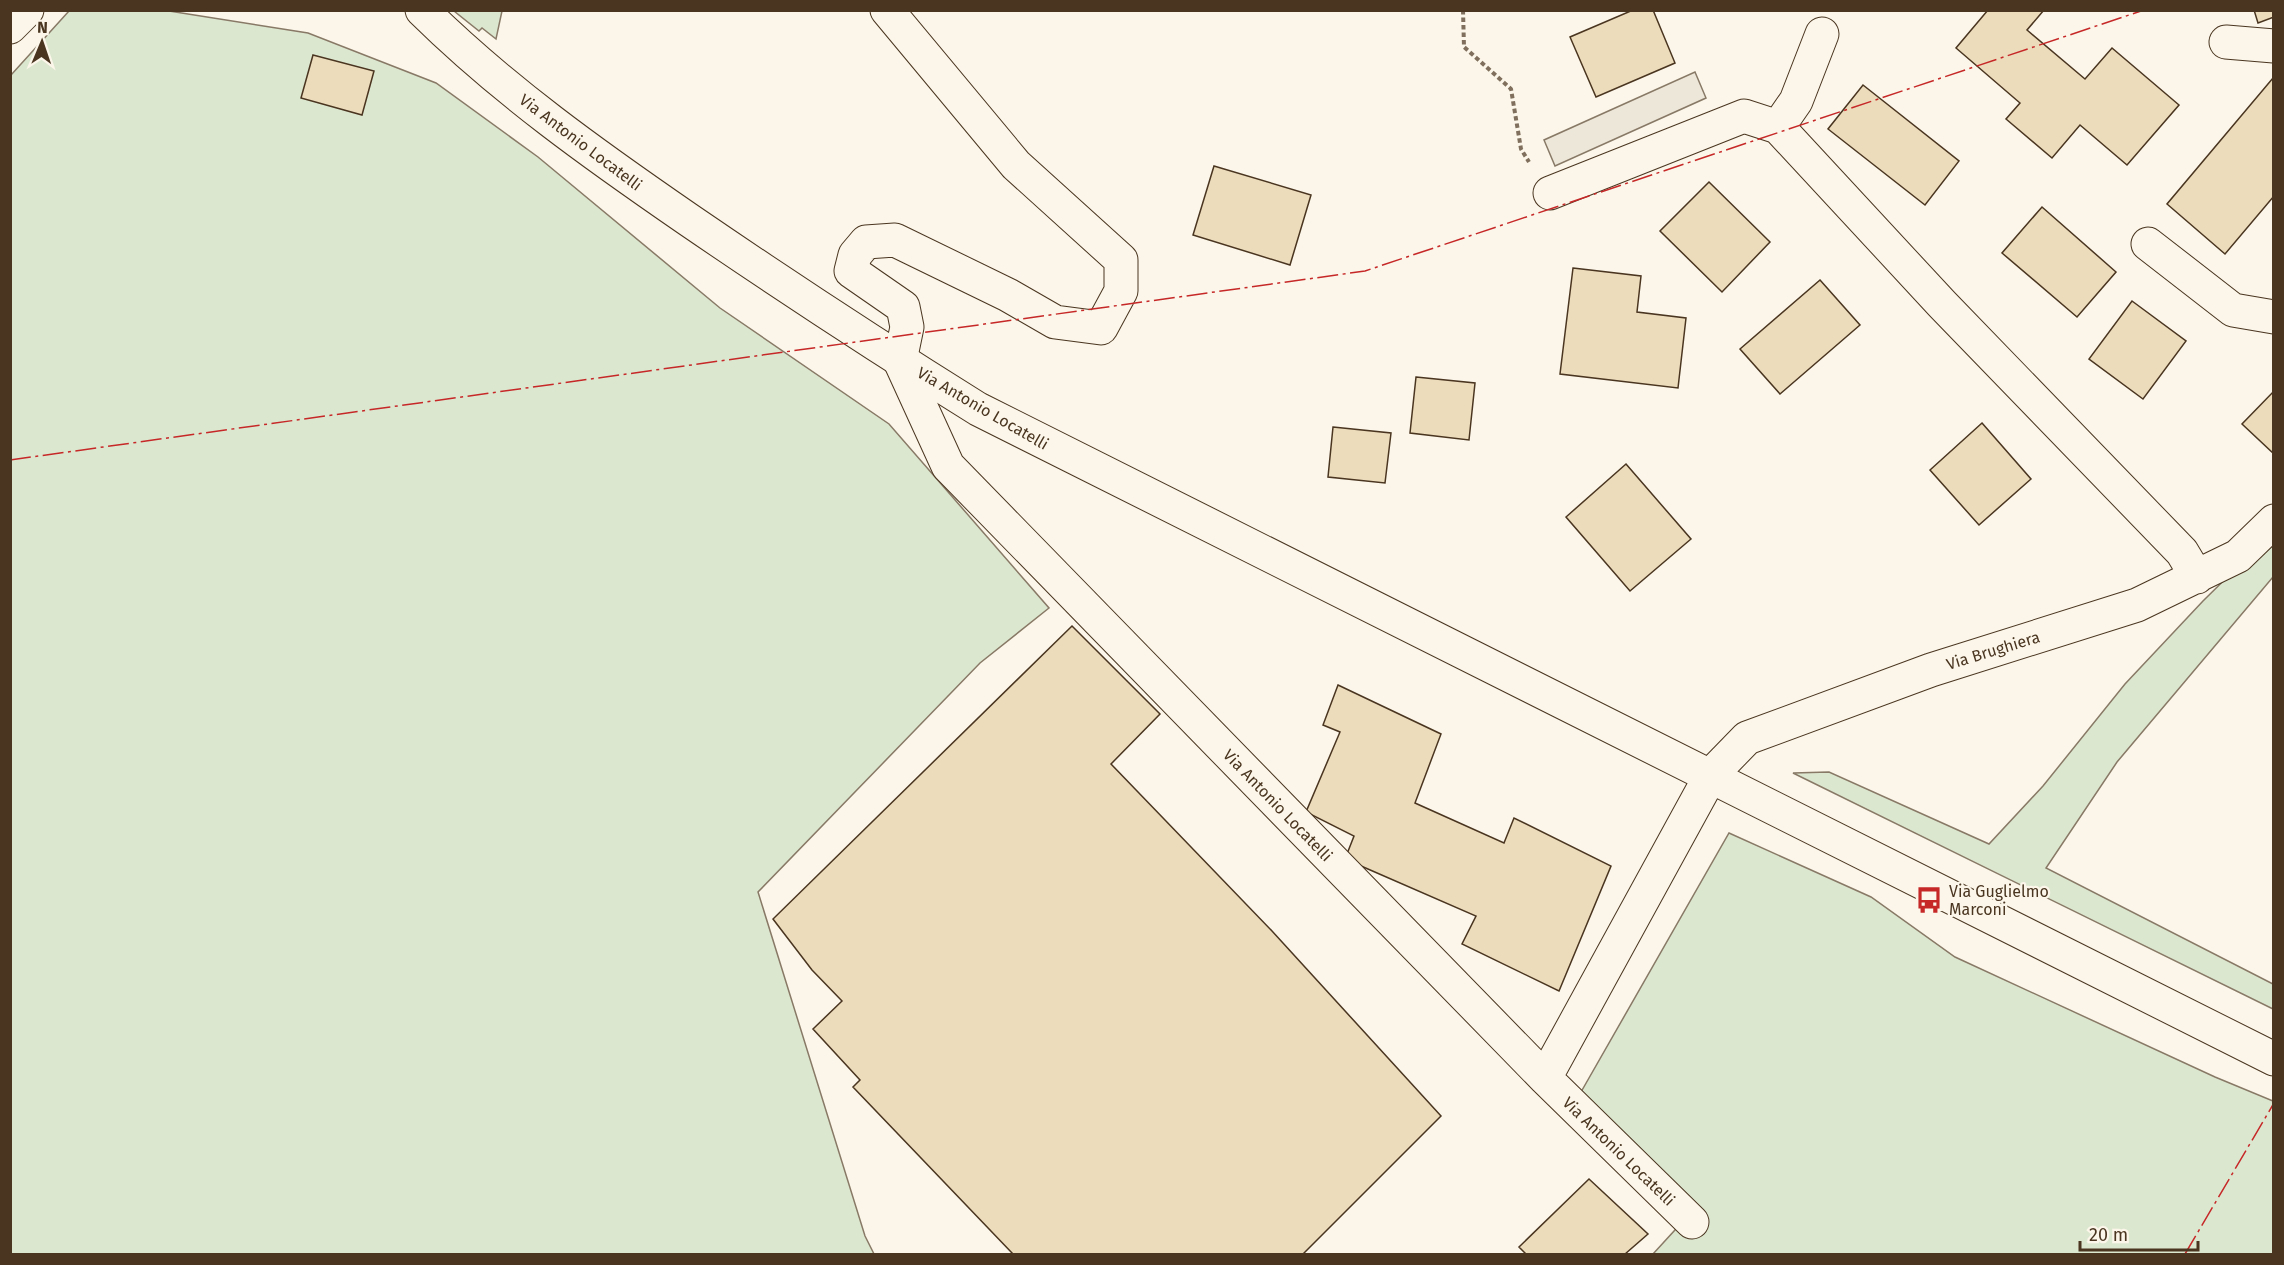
<svg xmlns="http://www.w3.org/2000/svg" width="2284" height="1265" font-family="'Fira Sans',sans-serif">
<rect width="100%" height="100%" fill="#fbf6e9"/>
<!-- green -->
<path fill="#dce7d0" stroke="#887966" stroke-width="1.5" d="M69,11H169L308,33L436,83L538,157L720,308L889,424L1049,608L980,663L758,892L865,1236L874,1254H11V75Z
M454,11H502L496,39L482,28L479,31Z
M2273,532V577L2117,762L2046,868L2273,984V1009L1793,773L1829,772L1989,844L2043,786L2125,684L2203,601Z
M1729,833L1871,897L1955,957L2215,1077L2273,1101V1254H1653L1696,1207L1577,1099Z"/>
<!-- parking -->
<path fill="#ede7d9" stroke="#887966" stroke-width="1.5" d="M1695,72L1706,98L1555,166L1544,140Z"/>
<!-- building -->
<path fill="#ecdcbc" stroke="#4a3520" stroke-width="1.5" d="M1633,10H1653L1675,63L1596,97L1570,37Z
M1988,10H2044L2027,30L2085,79L2112,48L2179,105L2127,165L2080,125L2052,158L2006,119L2020,103L1956,48Z
M2254,10H2274V17L2258,23Z
M313,55L374,71L362,115L301,98Z
M2273,78L2274,196L2225,254L2167,204Z
M1863,85L1959,161L1925,205L1828,129Z
M1214,166L1311,195L1290,265L1193,235Z
M1709,182L1770,242L1722,292L1660,231Z
M2042,207L2116,272L2077,317L2002,253Z
M1573,268L1641,276L1637,312L1686,318L1678,388L1560,374Z
M1820,280L1860,325L1780,394L1740,349Z
M2132,301L2186,341L2143,399L2089,359Z
M1416,377L1475,383L1469,440L1410,433Z
M2274,391V454L2242,424Z
M1982,423L2031,479L1979,525L1930,470Z
M1333,427L1391,433L1385,483L1328,477Z
M1626,464L1691,539L1630,591L1566,517Z
M1072,626L1160,714L1111,764L1272,931L1441,1116L1303,1254H1013L853,1087L860,1080L813,1029L842,1001L812,970L773,919Z
M1338,685L1441,734L1415,803L1504,843L1514,818L1611,866L1559,991L1462,944L1476,916L1345,859L1354,836L1306,812L1340,732L1323,725Z
M1589,1179L1648,1234L1625,1254H1526L1519,1247Z"/>
<g fill="none" stroke-linecap="round" stroke-linejoin="round">
<defs>
<path id="street" d="M887,10L1016,165L1121,260V291L1101,328L1055,322L1008,295L895,240L866,242L855,255L851,271L903,307L907,327L900,361L948,466L1545,1078L1692,1222
M1822,34L1796,101L1778,127L1942,304L2182,552L2197,577
M2226,42L2274,46
M1550,193L1744,116L1778,127
M2148,244L2233,310L2274,317
M1545,1078L1711,775L1747,738L1931,670L2137,605L2238,556L2274,521"/>
<path id="secondary" d="M10,27L27,10"/>
<path id="primary" d="M422,10C503,90 596,156 689,220C784,285 880,348 978,409L2274,1059"/>
</defs>
<!-- street casing -->
<use href="#street" stroke="#4a3520" stroke-width="35"/>
<!-- secondary casing -->
<use href="#secondary" stroke="#4a3520" stroke-width="35"/>
<!-- primary casing -->
<use href="#primary" stroke="#4a3520" stroke-width="35"/>
<!-- path -->
<path stroke="#7f6f5c" stroke-width="4" stroke-dasharray="4.5 3" stroke-linecap="butt" d="M1463,10L1464,47L1511,89L1521,149L1529,162"/>
<!-- street -->
<use href="#street" stroke="#fbf6e9" stroke-width="33"/>
<!-- secondary -->
<use href="#secondary" stroke="#fbf6e9" stroke-width="33"/>
<!-- primary -->
<use href="#primary" stroke="#fbf6e9" stroke-width="33"/>
<!-- power -->
<path stroke="#c62828" stroke-width="1.5" stroke-dasharray="21 4.5 3 4.5" stroke-linecap="butt" d="M10,460L1365,271L2144,10
M2185,1254L2274,1103"/>
</g>
<!-- icons -->
<defs>
<symbol id="bus-bare" viewBox="-9 -9 18 18"><path d="M-5-6H5V4H4V6H2V4H-2V6H-4V4H-5ZM-3.5-4V0h7V-4ZM-3.5 1.2v1.5H-2V1.2ZM2 1.2v1.5H3.5V1.2Z" fill="#c62828" stroke="#fbf6e9" stroke-width="2.5" paint-order="stroke"/></symbol>
</defs>
<g fill-rule="evenodd">
<use href="#bus-bare" x="1910" y="881" width="38" height="38"/>
</g>
<g text-anchor="middle" stroke-width="4.5" stroke-linejoin="round" paint-order="stroke">
<!-- street labels -->
<g font-size="16" fill="#4a3520" stroke="#fbf6e9">
<text transform="translate(581 142) rotate(37)" y="6">Via Antonio Locatelli</text>
<text transform="translate(983 408) rotate(30)" y="6">Via Antonio Locatelli</text>
<text transform="translate(1993 650) rotate(-17)" y="6">Via Brughiera</text>
<text transform="translate(1278 805) rotate(46)" y="6">Via Antonio Locatelli</text>
<text transform="translate(1619 1151) rotate(44)" y="6">Via Antonio Locatelli</text>
</g>
<!-- poi labels -->
<g font-size="16" fill="#4a3520" stroke="#fbf6e9" text-anchor="start">
<text x="1949" y="897">Via Guglielmo<tspan x="1949" dy="18">Marconi</tspan></text>
</g>
</g>
<!-- border -->
<rect width="2284" height="1265" fill="none" stroke="#4a3520" stroke-width="24"/>
<!-- north arrow -->
<g transform="translate(42 42) rotate(2)" stroke="#fbf6e9" stroke-width="4.5" paint-order="stroke">
<path d="M0-4.5L10 22L0 15L-10 22Z" fill="#4a3520"/>
<text y="-9" font-size="16" font-weight="bold" text-anchor="middle" fill="#4a3520">N</text>
</g>
<!-- scale -->
<path d="M2080 1241v9h118v-9" fill="none" stroke="#4a3520" stroke-width="3"/>
<text x="2089" y="1241" font-size="18" fill="#4a3520" stroke="#fbf6e9" stroke-width="4.5" paint-order="stroke">20 m</text>
</svg>
